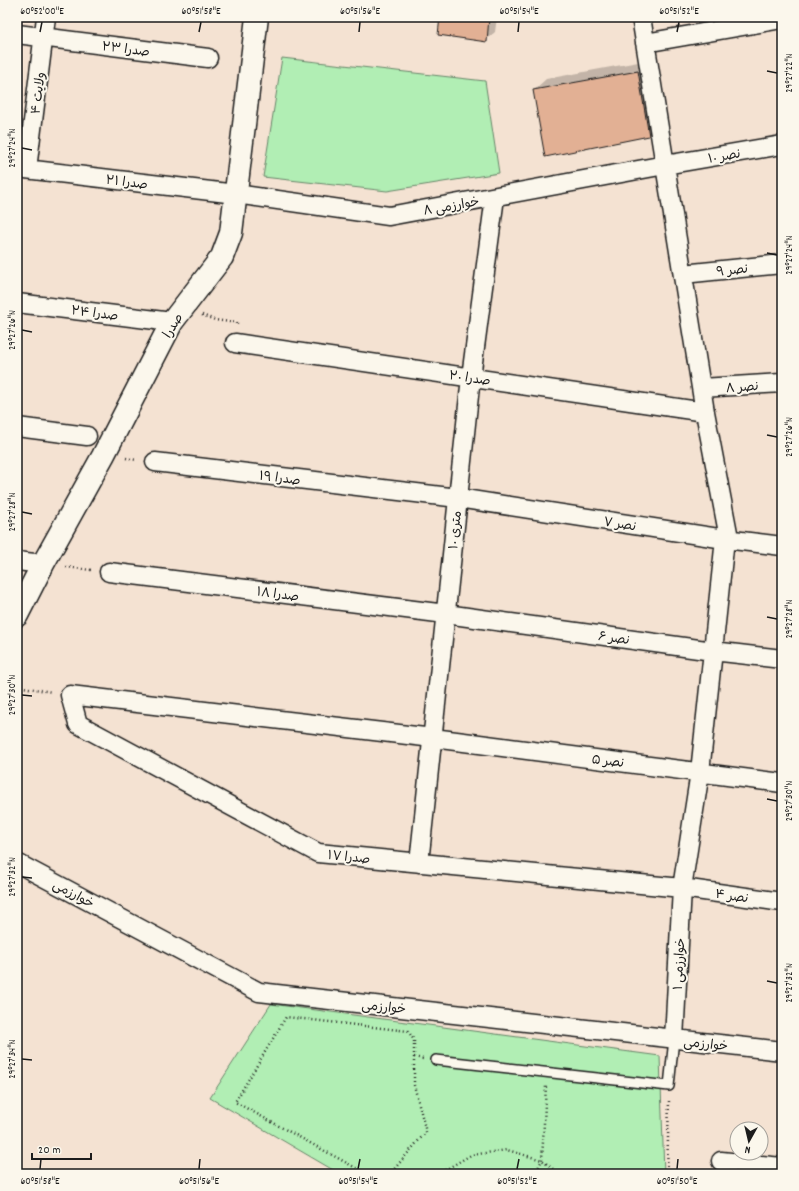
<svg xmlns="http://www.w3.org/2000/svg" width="799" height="1191" font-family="Dekko,'Playpen Sans Arabic',sans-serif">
<rect width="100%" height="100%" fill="#f4e2d2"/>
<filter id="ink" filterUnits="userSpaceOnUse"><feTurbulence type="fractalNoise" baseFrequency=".025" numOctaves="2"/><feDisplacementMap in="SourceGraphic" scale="8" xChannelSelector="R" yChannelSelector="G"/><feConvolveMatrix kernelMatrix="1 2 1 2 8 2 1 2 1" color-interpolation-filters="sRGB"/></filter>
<g filter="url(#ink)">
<!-- green -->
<path fill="#b1eeb4" stroke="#668568" d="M282,58L485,81L499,173L387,191L263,177Z
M271,1004L660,1056L664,1174H340L210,1098Z"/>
<!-- shadow -->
<path fill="#0003" d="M441,17H497L495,32L486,40Z
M649,60L660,124L648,136L534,90L546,79Z"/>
<!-- building -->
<path fill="#e2b094" stroke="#1c1c1c" d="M440,17H489L487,42L438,35Z
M638,71L649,136L545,157L533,90Z"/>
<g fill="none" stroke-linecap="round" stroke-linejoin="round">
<defs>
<path id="lane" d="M436,1060L669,1086L674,1039"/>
<path id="street" d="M641,17L705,412L729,538L725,539L700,772L682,888L674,1039
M17,34L208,58
M645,43L782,19
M17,168L236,194L389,216L665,165L782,145
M27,169L46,17
M683,274L782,264
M17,303L172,322
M235,343L705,412
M702,388L782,383
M17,427L87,436
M155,462L458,498L725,539L782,546
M17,561L43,564
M109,572L446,614L713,651L782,659
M782,783L433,738L70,695L78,724L318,853L682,888L782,902
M17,863L259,992L782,1051
M419,863L471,377L495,197
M721,1161L782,1167"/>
<path id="secondary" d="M17,615L43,564L103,456L172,322L222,257L231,233L257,17"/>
</defs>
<!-- lane casing -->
<use href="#lane" stroke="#1c1c1c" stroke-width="12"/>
<!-- street casing -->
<use href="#street" stroke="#1c1c1c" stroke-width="21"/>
<!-- secondary casing -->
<use href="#secondary" stroke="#1c1c1c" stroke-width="25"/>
<!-- path -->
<path stroke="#1c1c1c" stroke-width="2.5" stroke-dasharray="1 3" stroke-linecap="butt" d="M202,315L215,320L237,323V324
M126,458L136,460
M66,567L91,570
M17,686L52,692
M414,1057L423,1059
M367,1174L235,1102L286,1017L408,1031L414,1040V1085L426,1132L390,1174
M438,1174L471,1155L507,1150L542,1160L559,1174
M535,1174L542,1160L546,1086
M667,1174L669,1101"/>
<!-- lane -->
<use href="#lane" stroke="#fbf7ec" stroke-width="9"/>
<!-- street -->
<use href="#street" stroke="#fbf7ec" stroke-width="18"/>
<!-- secondary -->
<use href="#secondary" stroke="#fbf7ec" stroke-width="22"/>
</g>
</g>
<!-- ticks -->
<path fill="none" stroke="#1c1c1c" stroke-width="1.5" d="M40,32L42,22M199,32L201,22M359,32L360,22M518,32L519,22M677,32L679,22M767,71L777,73M22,148L32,150M767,253L777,255M22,330L32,332M767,435L777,437M22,512L32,514M767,617L777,619M22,695L32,696M767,799L777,801M22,877L32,878M767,981L777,983M22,1059L32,1060M40,1169L41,1159M199,1169L200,1159M358,1169L360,1159M517,1169L519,1159M677,1169L678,1159"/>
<g text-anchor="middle" stroke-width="4" stroke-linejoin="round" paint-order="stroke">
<!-- street labels -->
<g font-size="13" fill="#1c1c1c" stroke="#fbf7ec">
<text transform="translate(126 48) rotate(7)" y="5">صدرا ۲۳</text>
<text transform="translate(37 93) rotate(-83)" y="5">ولایت ۴</text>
<text transform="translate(724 155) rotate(-10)" y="5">نصر ۱۰</text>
<text transform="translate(127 181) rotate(7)" y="5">صدرا ۲۱</text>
<text transform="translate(451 205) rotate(-10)" y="5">خوارزمی ۸</text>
<text transform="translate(732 269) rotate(-6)" y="5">نصر ۹</text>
<text transform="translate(95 312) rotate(7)" y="5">صدرا ۲۴</text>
<text transform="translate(172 325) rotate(-59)" y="5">صدرا</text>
<text transform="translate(470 377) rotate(8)" y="5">صدرا ۲۰</text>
<text transform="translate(742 386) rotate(-4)" y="5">نصر ۸</text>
<text transform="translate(280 477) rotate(7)" y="5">صدرا ۱۹</text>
<text transform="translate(620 523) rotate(9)" y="5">نصر ۷</text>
<text transform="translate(454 530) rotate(-84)" y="5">۱۰ متری</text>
<text transform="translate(278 593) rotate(7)" y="5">صدرا ۱۸</text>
<text transform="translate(614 637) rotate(8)" y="5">نصر ۶</text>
<text transform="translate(608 760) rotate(7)" y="5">نصر ۵</text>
<text transform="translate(349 856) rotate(6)" y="5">صدرا ۱۷</text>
<text transform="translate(74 893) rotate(28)" y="5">خوارزمی</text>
<text transform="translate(732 895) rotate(8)" y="5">نصر ۴</text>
<text transform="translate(678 964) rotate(-87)" y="5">خوارزمی ۱</text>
<text transform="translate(384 1006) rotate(6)" y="5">خوارزمی</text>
<text transform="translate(706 1043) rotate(6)" y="5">خوارزمی</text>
</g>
</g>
<!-- margin -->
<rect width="799" height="1191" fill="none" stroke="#fbf7ec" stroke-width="44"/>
<!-- north arrow -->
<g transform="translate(749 1141) rotate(188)"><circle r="19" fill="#fbf7ec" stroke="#a29f99"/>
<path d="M0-3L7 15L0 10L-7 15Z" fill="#1c1c1c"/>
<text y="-6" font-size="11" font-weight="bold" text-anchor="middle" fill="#1c1c1c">N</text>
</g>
<!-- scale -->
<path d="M32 1153v6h59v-6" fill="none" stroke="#1c1c1c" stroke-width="2"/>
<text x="38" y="1153" font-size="12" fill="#1c1c1c" stroke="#fbf7ec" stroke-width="3" paint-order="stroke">20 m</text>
<rect x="22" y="22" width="755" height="1147" fill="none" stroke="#1c1c1c" stroke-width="1.5"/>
<g font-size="10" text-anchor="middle" fill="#1c1c1c">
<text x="42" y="14">60°52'00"E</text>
<text x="201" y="14">60°51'58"E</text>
<text x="360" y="14">60°51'56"E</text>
<text x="519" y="14">60°51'54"E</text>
<text x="679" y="14">60°51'52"E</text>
<text transform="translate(788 73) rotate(-90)" y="4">29°27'22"N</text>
<text transform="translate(11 148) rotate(-90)" y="4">29°27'24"N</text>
<text transform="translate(788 255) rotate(-90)" y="4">29°27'24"N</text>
<text transform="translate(11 330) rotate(-90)" y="4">29°27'26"N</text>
<text transform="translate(788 437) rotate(-90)" y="4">29°27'26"N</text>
<text transform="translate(11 512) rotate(-90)" y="4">29°27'28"N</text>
<text transform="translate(788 619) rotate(-90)" y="4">29°27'28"N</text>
<text transform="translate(11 695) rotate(-90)" y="4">29°27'30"N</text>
<text transform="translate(788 801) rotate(-90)" y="4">29°27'30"N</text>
<text transform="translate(11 877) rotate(-90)" y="4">29°27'32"N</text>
<text transform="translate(788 983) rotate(-90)" y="4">29°27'32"N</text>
<text transform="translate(11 1059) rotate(-90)" y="4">29°27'34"N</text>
<text x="40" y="1184">60°51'58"E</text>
<text x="199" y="1184">60°51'56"E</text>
<text x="358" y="1184">60°51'54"E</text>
<text x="517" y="1184">60°51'52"E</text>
<text x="677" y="1184">60°51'50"E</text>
</g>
</svg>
